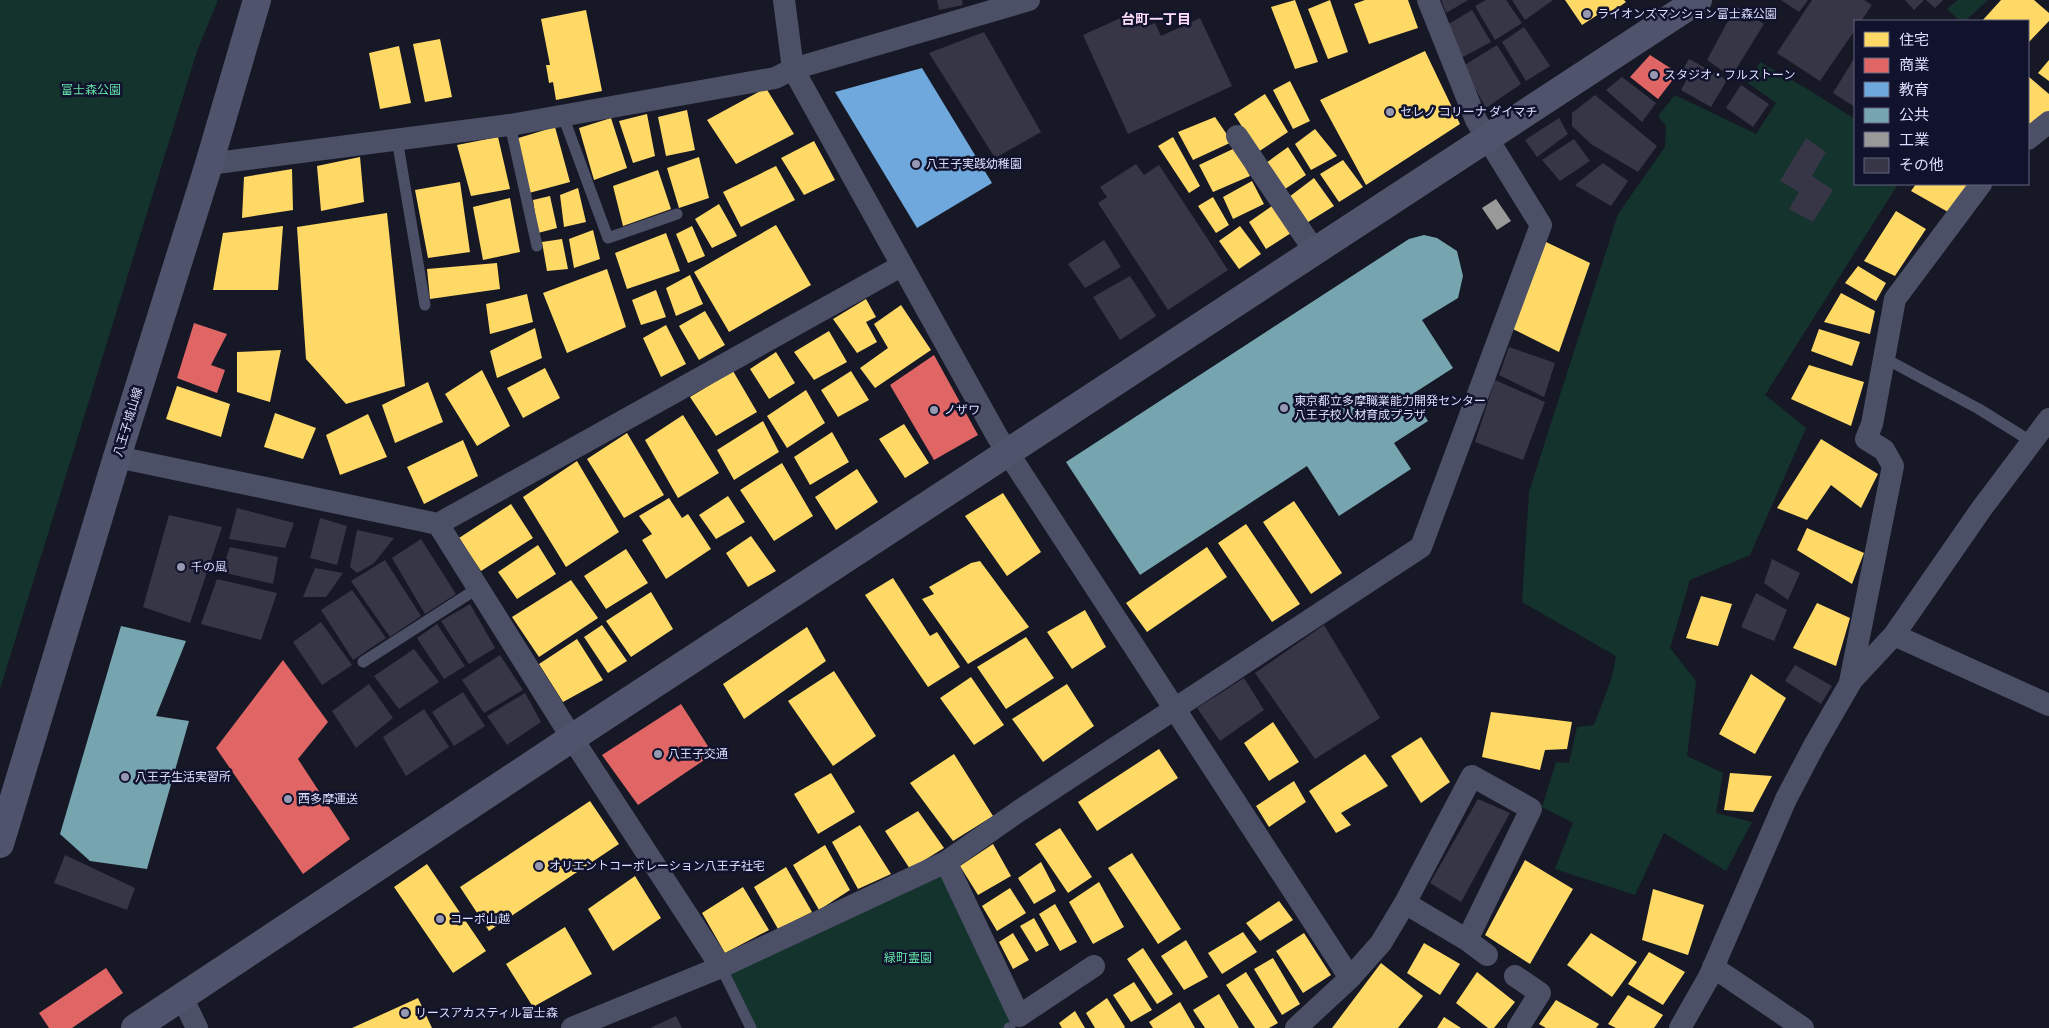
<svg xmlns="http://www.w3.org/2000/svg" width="2049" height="1028" font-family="Signika,'Noto Sans JP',sans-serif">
<rect width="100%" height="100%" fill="#171826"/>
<!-- green -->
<path fill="#14332d" d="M0,0H218L197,51L0,689Z
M1958,0H1988L1965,21H1960L1947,9Z
M1760,62L1804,87L1855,119V184H1898L1765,395L1806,428L1750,555L1690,580L1670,648L1696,681L1687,756L1723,773L1716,813L1752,822L1726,871L1664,833L1635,895L1555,869L1573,823L1542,807L1556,762L1569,763L1577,727L1594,725L1612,677L1616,656L1522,602L1529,492L1618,214L1665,147L1666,126L1658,116L1675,95L1756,134L1776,103L1748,83Z
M946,862L1014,1028H746L721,967Z"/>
<!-- homes -->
<path fill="#ffd966" d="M1295,0L1318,62L1295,69L1271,7Z
M1330,0L1348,52L1328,59L1308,9Z
M1365,0H1408L1418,28L1369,44L1354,4Z
M1565,0H1624L1626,2L1606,16L1602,12L1582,25Z
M2001,0H2034L2049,13V21L2028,43V21H1982Z
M586,10L602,91L556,100L553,82L549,83L546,65H550L541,19Z
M440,39L452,97L425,102L413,44Z
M399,46L411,103L380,109L369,53Z
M1425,51L1460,124L1366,185L1320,100Z
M2049,60V81L2038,73Z
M2028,76L2049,94V116L2035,128L2028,122Z
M1290,81L1310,121L1293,129L1273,90Z
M766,88L794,134L736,164L707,120Z
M1265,94L1288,132L1258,152L1234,114Z
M687,110L695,150L666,156L658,117Z
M647,114L655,156L633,163L619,121Z
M1215,117L1232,142L1193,160L1178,132Z
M611,118L627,168L594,180L579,128Z
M555,127L570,182L529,193L515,139Z
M1315,129L1337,156L1311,170L1295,144Z
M498,137L510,189L471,196L457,145Z
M1173,137L1200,186L1189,193L1158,146Z
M814,141L835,180L804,195L781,158Z
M1288,147L1306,175L1282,191L1266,163Z
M1235,148L1250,176L1213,192L1199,165Z
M360,157L364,202L321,211L317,166Z
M699,157L709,198L679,208L667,168Z
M1343,160L1363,187L1339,202L1320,174Z
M776,166L795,200L741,227L723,192Z
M292,169L293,210L242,218L244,177Z
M658,170L671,209L623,226L613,186Z
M1314,178L1334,206L1305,224L1289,197Z
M1252,181L1264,204L1233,219L1223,197Z
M460,182L470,252L428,258L415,190Z
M1916,184H1966L1967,185L1948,212L1911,191Z
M578,188L586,222L564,227L560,195Z
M550,196L557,228L538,233L533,200Z
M1213,197L1229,225L1216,233L1198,206Z
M510,198L520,252L483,260L473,207Z
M719,204L737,236L712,248L695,219Z
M1272,206L1291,233L1266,249L1249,222Z
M1896,211L1926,229L1895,276L1864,261Z
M387,213L405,386L346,404L306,359L297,227Z
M776,225L811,285L729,332L694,272Z
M283,226L278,290H213L223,233Z
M692,226L705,256L688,263L676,234Z
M1240,226L1261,254L1239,269L1219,241Z
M593,230L600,259L574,268L569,239Z
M666,233L680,271L627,289L615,253Z
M562,239L568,269L547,271L542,242Z
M1544,241L1590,263L1559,352L1513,329Z
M497,263L500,289L430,299L427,269Z
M1858,266L1886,283L1876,301L1845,283Z
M607,269L626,327L567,353L543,293Z
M690,275L703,304L676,316L666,288Z
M656,290L666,317L641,325L632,300Z
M1841,293L1875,311L1870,334L1824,322Z
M527,294L533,322L490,334L486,304Z
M866,299L876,317L866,322L877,342L857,353L833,319Z
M901,305L931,350L875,388L860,368L888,348L874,324Z
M705,311L725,345L699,360L679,326Z
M666,325L686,364L661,377L643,338Z
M535,328L542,358L497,378L490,351Z
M1819,329L1860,342L1852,366L1811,351Z
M829,331L847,362L814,380L794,352Z
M281,350L270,402L237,392V352Z
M776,352L795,383L769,399L750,369Z
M1809,365L1864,382L1851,426L1791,399Z
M545,368L560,398L523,418L507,388Z
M482,370L510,426L477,446L445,394Z
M733,371L757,412L716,436L690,397Z
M851,371L869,400L838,417L821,390Z
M428,382L443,422L395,443L382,405Z
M177,386L230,404L221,437L166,419Z
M806,390L825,423L787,448L767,416Z
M275,413L316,428L303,459L264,447Z
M368,414L387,457L340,475L326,435Z
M683,415L719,473L678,498L645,440Z
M763,421L779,452L734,480L717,450Z
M904,424L929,463L905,478L879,439Z
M832,432L849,462L810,485L794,457Z
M627,433L664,495L624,518L587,459Z
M1821,439L1878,474L1861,508L1831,485L1807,520L1777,508Z
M463,440L478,476L424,504L407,467Z
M577,461L619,532L566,567L523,497Z
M782,463L813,516L774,541L740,490Z
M857,469L878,502L836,530L815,497Z
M1003,493L1041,552L1007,576L965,516Z
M728,496L745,522L716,539L699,515Z
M669,498L682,518L688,514L711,549L666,579L642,540L652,534L639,516Z
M1294,501L1342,573L1311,594L1263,522Z
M511,504L533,538L481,571L459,538Z
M1246,524L1300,604L1272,622L1218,543Z
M1807,528L1864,553L1852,584L1797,550Z
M751,536L776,571L748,587L726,553Z
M538,545L556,574L517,599L498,572Z
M1207,547L1227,577L1147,632L1126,603Z
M626,549L648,583L606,609L584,576Z
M980,561L1029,627L968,664L922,599L934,594L929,587L971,563Z
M893,578L930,636L937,632L960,667L928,687L865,595Z
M571,580L598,618L539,657L512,617Z
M651,592L673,629L631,657L606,621Z
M1701,596L1732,604L1718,646L1686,638Z
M1817,603L1850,618L1836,666L1793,648Z
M1085,610L1106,647L1072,669L1047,632Z
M602,625L627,661L608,673L584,637Z
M807,627L826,661L744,719L723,684Z
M1026,637L1054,678L1006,709L977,667Z
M577,639L603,680L563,702L539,664Z
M834,671L876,736L833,766L788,701Z
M1751,674L1786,698L1755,754L1719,734Z
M971,677L1004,725L974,745L940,698Z
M1067,684L1094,726L1043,762L1012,719Z
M1491,712L1572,722L1567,749L1545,750L1540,770L1482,757Z
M1273,722L1299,762L1269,781L1244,743Z
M1421,737L1450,782L1421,803L1391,756Z
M1159,749L1178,778L1097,831L1078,802Z
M954,754L993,816L953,841L910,783Z
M1365,754L1388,786L1341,813L1351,825L1336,833L1309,791Z
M831,773L855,812L818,834L794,794Z
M1730,773L1772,776L1753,812L1724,810Z
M1294,781L1306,802L1269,827L1256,806Z
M590,801L619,844L489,931L460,887Z
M918,811L944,848L910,869L885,831Z
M860,825L891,874L858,889L832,842Z
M1060,828L1092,877L1068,893L1035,844Z
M993,844L1011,876L978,895L960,866Z
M825,845L850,890L819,910L793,865Z
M1132,853L1181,929L1158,944L1108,868Z
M1525,860L1573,889L1530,964L1485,935Z
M1041,862L1056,891L1034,904L1018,878Z
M427,864L486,951L453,973L394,887Z
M786,867L812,912L778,929L754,887Z
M635,876L661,918L613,951L588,909Z
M1099,882L1124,927L1093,944L1069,902Z
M743,887L769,930L725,953L702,913Z
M1010,888L1026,913L997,931L982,906Z
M1653,889L1704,905L1688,955L1642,940Z
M1279,901L1293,920L1260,941L1246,923Z
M1055,904L1077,942L1060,951L1039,914Z
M1034,918L1049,945L1036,952L1020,926Z
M565,927L592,974L533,1007L506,964Z
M1243,932L1257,952L1222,974L1208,953Z
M1013,933L1029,960L1013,969L999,942Z
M1304,933L1331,975L1303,993L1276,951Z
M1591,933L1637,962L1612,997L1567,965Z
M1186,940L1208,977L1184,990L1161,956Z
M1424,943L1460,964L1440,995L1407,973Z
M1143,948L1173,994L1157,1004L1127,959Z
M1649,952L1685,972L1663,1005L1628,984Z
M1273,958L1300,1004L1282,1015L1254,969Z
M1381,963L1423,996L1398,1028H1332Z
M1246,972L1278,1023L1269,1028H1255L1226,985Z
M1477,972L1515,1002L1494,1028H1488L1456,1003Z
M1134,982L1152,1010L1131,1022L1113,995Z
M1219,994L1239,1028H1205L1193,1010Z
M1628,995L1663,1015L1654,1028H1616L1608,1024Z
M418,998L432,1028H352Z
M1107,998L1125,1027L1124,1028H1095L1086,1013Z
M1556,1000L1599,1024L1596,1028H1546L1539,1024Z
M1180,1002L1195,1028H1153L1149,1022Z
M1075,1011L1085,1028H1062L1059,1023Z
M1444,1017L1461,1028H1437Z"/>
<!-- shops -->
<path fill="#e06666" d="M1650,55L1678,73L1658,99L1630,77Z
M194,323L227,334L211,365L225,370L217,393L177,378Z
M934,355L978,435L934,460L890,385Z
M283,660L328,722L298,759L350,839L303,874L216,748Z
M681,704L713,754L638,805L602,755Z
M106,968L123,993L72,1028H49L39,1013Z"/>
<!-- schools -->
<path fill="#6fa8dc" d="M922,68L992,183L917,228L835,92Z"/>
<!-- public -->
<path fill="#76a5af" d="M1424,235L1437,238L1457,251L1463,276L1458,298L1422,320L1453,368L1411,395L1428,421L1394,443L1411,469L1339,516L1307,466L1140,575L1066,462L1409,239Z
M121,626L186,641L156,716L189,721L147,869L90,861L60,834Z"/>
<!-- industry -->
<path fill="#999" d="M1496,199L1511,221L1497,230L1482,208Z"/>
<!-- building -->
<path fill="#363647" d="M937,0H962L963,5L939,10Z
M1441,0H1468L1446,13Z
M1486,0H1506L1522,23L1495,40L1475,6Z
M1512,0H1553L1525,20Z
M1781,0H1808L1799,12Z
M1812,0H1864L1872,5L1861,21H1855V30L1820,81L1777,53Z
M1905,0H1924L1914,10Z
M1926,0H1943L1935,8Z
M1736,6L1764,24L1731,77L1707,60Z
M1472,10L1491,42L1461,58L1447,25Z
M1136,11L1143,28L1155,23L1161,36L1200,18L1232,86L1128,134L1083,35Z
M1524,27L1550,66L1526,81L1502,42Z
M984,32L1041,132L995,158L929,53Z
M1497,45L1521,84L1486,108L1463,66Z
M1855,57V107L1833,93Z
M1689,59L1727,80L1711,107L1681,90L1687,79L1680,75Z
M1622,77L1656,103L1642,122L1606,90Z
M1741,85L1769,104L1753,127L1726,108Z
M1595,95L1657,146L1638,172L1591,144L1572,126V113Z
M1559,118L1568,134L1537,157L1525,140Z
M1806,138L1826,152L1812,176L1833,190L1813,222L1789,209L1799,192L1780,181Z
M1574,139L1590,161L1560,181L1542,160Z
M1603,163L1628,181L1611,206L1575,185Z
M1136,164L1144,175L1159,165L1228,270L1168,310L1098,203L1107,197L1100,187Z
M1104,240L1121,267L1085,288L1068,264Z
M1130,276L1156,316L1120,340L1093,297Z
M1509,347L1555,363L1544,397L1499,375Z
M1495,380L1545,402L1523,460L1475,442Z
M237,508L294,523L285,548L229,539Z
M169,515L222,527L190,623L143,607Z
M320,518L347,526L337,565L310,558Z
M357,530L394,538L374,563L357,573L350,567Z
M421,539L456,594L425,614L392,558Z
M230,547L278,557L273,584L221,572Z
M1772,559L1800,573L1788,600L1764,583Z
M385,560L421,616L390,637L351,581Z
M315,568L343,573L326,597H303Z
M217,579L277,593L261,640L201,624Z
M352,590L386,638L353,660L321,610Z
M1756,593L1787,610L1774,641L1741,627Z
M470,604L495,648L469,664L441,621Z
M321,622L352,665L322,685L293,642Z
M437,624L465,666L444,679L417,638Z
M1324,625L1380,718L1315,759L1255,673Z
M414,649L439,682L399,709L374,676Z
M500,655L523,690L484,713L462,680Z
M1795,665L1832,686L1821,704L1785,681Z
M1244,678L1264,710L1220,741L1197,708Z
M369,684L393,718L356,748L332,711Z
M463,692L485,726L454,746L432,712Z
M525,693L541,722L507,745L487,716Z
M424,709L449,747L406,776L383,737Z
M1478,799L1510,813L1461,902L1430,883Z
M65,855L135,888L127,910L54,883Z
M676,1016L682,1028H650Z"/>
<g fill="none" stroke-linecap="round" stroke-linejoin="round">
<!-- lane -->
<path stroke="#4c5067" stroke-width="11" d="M563,116L608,238L677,214
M510,125L537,246
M397,139L425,305
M1884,358L1979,409L2032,442
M363,662L478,588
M721,967L751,1028
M1009,1028H1010"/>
<!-- street -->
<path stroke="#4c5067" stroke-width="22" d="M784,0L793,69L997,436L1350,978L1296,1028
M1237,136L1314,250
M2028,139L2049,122
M209,164L510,125L775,78L793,69L1029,0
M117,457L438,524L901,266
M438,524L572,738L721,967
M1894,635L2049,705
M1850,682L1893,466L1884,450L1866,439L1872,424L1895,299L1981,184
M946,862L1019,1016L1094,966
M1405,903L1467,940L1487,955
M1713,967L1803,1028
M1515,976L1540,993L1518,1028
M1350,978L1381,943L1405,903L1472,776L1531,809L1467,940
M182,997L197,1028
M572,1028L721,967L946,862L1019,811L1421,547L1541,225L1476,120L1428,0
M1680,1028L1709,977L1786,799L1815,744L1852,680L1894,635L1982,508L2049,419"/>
<!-- secondary -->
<path stroke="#4f546c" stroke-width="28" d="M0,844L117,457L209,164L257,0
M135,1028L572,738L1698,0"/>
</g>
<!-- markers -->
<g fill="#9799b3" stroke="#11122c" stroke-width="2">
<circle cx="1587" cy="14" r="5"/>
<circle cx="1654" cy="75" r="5"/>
<circle cx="1390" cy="112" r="5"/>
<circle cx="916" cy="164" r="5"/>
<circle cx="1284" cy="408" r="5"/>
<circle cx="934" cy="410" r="5"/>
<circle cx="181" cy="567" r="5"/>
<circle cx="658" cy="754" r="5"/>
<circle cx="125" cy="777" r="5"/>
<circle cx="288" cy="799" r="5"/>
<circle cx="539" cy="866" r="5"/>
<circle cx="440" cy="919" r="5"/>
<circle cx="405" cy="1013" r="5"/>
</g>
<g text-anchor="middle" stroke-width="5" stroke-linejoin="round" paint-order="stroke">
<!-- poi labels -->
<g font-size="12" fill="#dcdfff" stroke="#11122c" text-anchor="start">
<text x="1597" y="18">ライオンズマンション富士森公園</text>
<text x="1664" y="79">スタジオ・フルストーン</text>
<text x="1400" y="116">セレノ コリーナ ダイマチ</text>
<text x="926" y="168">八王子実践幼稚園</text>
<text x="1294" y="405">東京都立多摩職業能力開発センター<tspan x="1294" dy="14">八王子校人材育成プラザ</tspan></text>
<text x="944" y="414">ノザワ</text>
<text x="191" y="571">千の風</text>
<text x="668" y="758">八王子交通</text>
<text x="135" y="781">八王子生活実習所</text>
<text x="298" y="803">西多摩運送</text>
<text x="549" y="870">オリエントコーポレーション八王子社宅</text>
<text x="450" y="923">コーポ山越</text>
<text x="415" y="1017">リースアカスティル富士森</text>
</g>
<!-- park labels -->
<g font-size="12" fill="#64e4aa" stroke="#11122c">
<text x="91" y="94">富士森公園</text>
<text x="908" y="962">緑町霊園</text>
</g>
<!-- street labels -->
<g font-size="12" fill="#dcdfff" stroke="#11122c">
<text transform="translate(128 422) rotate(-73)" y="4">八王子城山線</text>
</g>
<!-- neighbourhood labels -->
<g font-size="14" font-weight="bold" fill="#ffdefa" stroke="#11122c">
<text x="1156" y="24">台町一丁目</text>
</g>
</g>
<!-- legend -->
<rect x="1854" y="20" width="175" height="165" fill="#11122c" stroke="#626480"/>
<rect x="1864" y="32" width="25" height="15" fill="#ffd966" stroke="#626480"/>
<text x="1899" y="45" font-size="15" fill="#dcdfff">住宅</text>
<rect x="1864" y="58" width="25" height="15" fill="#e06666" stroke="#626480"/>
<text x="1899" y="70" font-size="15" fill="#dcdfff">商業</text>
<rect x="1864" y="82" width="25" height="15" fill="#6fa8dc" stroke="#626480"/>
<text x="1899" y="95" font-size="15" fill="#dcdfff">教育</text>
<rect x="1864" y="108" width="25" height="15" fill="#76a5af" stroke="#626480"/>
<text x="1899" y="120" font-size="15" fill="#dcdfff">公共</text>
<rect x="1864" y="132" width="25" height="15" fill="#999999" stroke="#626480"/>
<text x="1899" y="145" font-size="15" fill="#dcdfff">工業</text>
<rect x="1864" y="158" width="25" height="15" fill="#363647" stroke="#626480"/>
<text x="1899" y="170" font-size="15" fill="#dcdfff">その他</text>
</svg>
